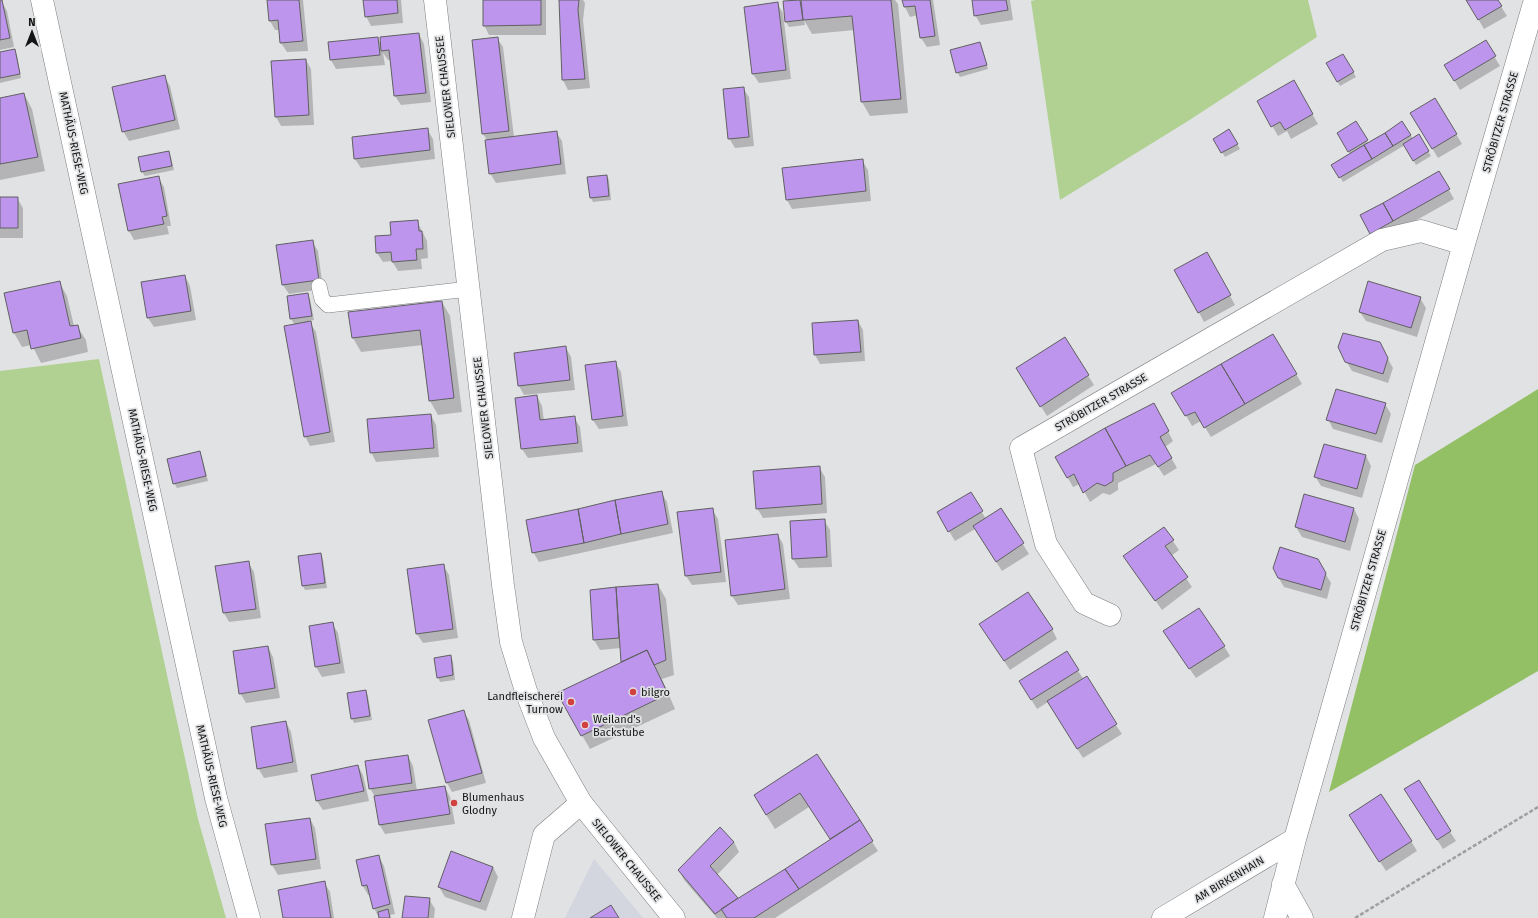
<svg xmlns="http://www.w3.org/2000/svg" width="1538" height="918" font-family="'Fira Sans',sans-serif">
<rect width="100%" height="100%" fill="#e1e2e4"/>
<!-- built -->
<path fill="#d3d5df" d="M594,859L643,918H565Z"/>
<!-- green -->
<path fill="#b1d193" d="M1035,0H1308L1317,37L1188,121L1060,200L1031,1Z
M99,359L198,819L226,918H0V371Z"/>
<!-- forest -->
<path fill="#93bf65" d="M1538,389V671L1329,792L1415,465Z"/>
<!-- shadow -->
<path fill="#0003" d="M268,0H303L308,51L287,52L281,43L280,30H275L270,21Z
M364,0H401L403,23L371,26L366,16Z
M484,0H546V35H489L484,25Z
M560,0H583L585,3L583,20L590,88L568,90L563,80Z
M793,0H800L802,4V0H895L898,4L908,113L870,116L862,102L855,30L812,34L804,20L805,25L789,27L786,22L784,1Z
M903,0H933L940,45L927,47L921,38L918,15L910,17L905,7Z
M973,0H1010L1013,20L981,25L975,15Z
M1467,0H1497L1507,16L1484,29Z
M1,1L7,11L14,47L0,50V2Z
M777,3L783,13L791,79L759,83L753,74Z
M419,34L424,44L431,102L401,105L395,96L391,60H388L383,53L385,65L336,69L331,60L377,38L382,45Z
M497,38L503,47L514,137L556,132L562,141L566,174L496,183L490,173L488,141L483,134Z
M1485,41L1500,66L1460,90L1445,65Z
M980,43L982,47L988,69L960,77L957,72Z
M14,50L17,55L21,78L0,83V53Z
M1343,55L1356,77L1340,86L1327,64Z
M306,60L311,69L314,125L281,126L276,117Z
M164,76L170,86L180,129L129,141L123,131Z
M1293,81L1318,124L1291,139L1287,131L1278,136L1258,101Z
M743,88L749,97L754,146L735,148L729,138Z
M24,94L32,109L45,171L0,180V99Z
M1435,99L1462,144L1438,158L1417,123Z
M1402,122L1413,139L1419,136L1431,156L1416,165L1405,145L1343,182L1333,165L1350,154L1338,134L1356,123L1368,143Z
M427,129L433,139L435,159L361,168L355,159Z
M1229,130L1240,149L1225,157L1214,139Z
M169,152L171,157L174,170L145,176L142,172L139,158Z
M862,160L868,170L871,201L792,209L787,200Z
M1439,172L1454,199L1399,230L1397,225L1374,238L1361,216Z
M607,176L609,180L611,200L593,202L591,198Z
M158,177L164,187L171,226H167L169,234L134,240L129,231Z
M0,198H17L23,208V238H0Z
M417,221L427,241L428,258L421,259L422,269L398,271L392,261L383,262L377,253L392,236Z
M312,241L318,251L323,289L289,294L283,285Z
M1207,253L1235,305L1204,322L1176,270Z
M185,276L190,286L196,320L154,327L148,318Z
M59,282L67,296L74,326H77L86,340L88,352L41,363L32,345L22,347L14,333Z
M308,294L310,299L314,320L309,321L316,332L335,442L310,446L305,436L295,325L291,319Z
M1420,298L1426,308L1417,337L1366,321L1360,312Z
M442,302L450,316L462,412L438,415L430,401L423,345L361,352L353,338L350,313Z
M858,321L863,330L865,361L820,364L815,355Z
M1273,335L1302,384L1211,437L1201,421L1192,426L1173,393Z
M1064,338L1094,385L1047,416L1023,378Z
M1379,343L1393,368L1388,383L1352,371L1346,361Z
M566,348L571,357L575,390L524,395L519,386Z
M615,362L621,372L628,426L599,429L593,420Z
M537,396L542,406L544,421L574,417L580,427L583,452L528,458L522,449Z
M1385,404L1391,414L1382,443L1333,429L1328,419Z
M1159,414L1173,441L1165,447L1177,468L1164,476L1156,464L1118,483V490L1110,495L1103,493L1090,502L1080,484L1073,487L1056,457Z
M431,415L436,425L439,457L376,462L371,452Z
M199,452L202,457L208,481L177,488L174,483Z
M1366,456L1371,466L1362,498L1321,486L1315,476Z
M819,467L825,477L827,513L763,518L757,508Z
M661,492L667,502L673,533L539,562L533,552Z
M970,493L986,519L1001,509L1029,554L1002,571L975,529L955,541L938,513Z
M1305,496L1354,509L1359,519L1350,551L1302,537L1296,527Z
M712,509L718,519L726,582L692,585L686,576Z
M824,520L830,530L832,567L799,568L793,559Z
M1164,528L1179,550L1171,556L1192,587L1162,610L1124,556Z
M778,535L783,544L790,599L738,605L732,596Z
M321,554L323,559L327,588L305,590L303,586L299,557Z
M1317,559L1331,583L1327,599L1284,587L1278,577Z
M248,562L254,572L261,618L229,622L224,613Z
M443,565L449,575L458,638L423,643L417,634Z
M658,585L666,599L674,675L662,679L675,709L590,749L558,694L622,663L621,648L600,650L594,640L616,588Z
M332,623L338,633L345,673L322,677L316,667L310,627Z
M1052,629L1057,639L1010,670L986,634Z
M1170,641L1224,646L1230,656L1196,678Z
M268,647L273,657L280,698L246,703L240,693Z
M450,656L453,661L455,680L440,682L438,677Z
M1078,671L1122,734L1083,758L1048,702L1037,709L1026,691Z
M366,691L368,696L372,720L354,723L352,718Z
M463,711L469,720L486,783L452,792L447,783L429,720Z
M286,722L291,732L298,772L264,778L258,768Z
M408,756L413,766L417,791L445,787L450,797L455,824L385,834L379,824L376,799L370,788Z
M817,756L878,851L775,918H717L684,880L679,870L734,842L739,852L717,875L738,900L831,840L809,807L775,829L763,810Z
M358,766L363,775L369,801L323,810L317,801Z
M1418,782L1456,841L1443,849L1411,799Z
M310,819L315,828L321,869L278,875L272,865L267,825Z
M1356,825L1411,841L1417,851L1386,871Z
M379,857L384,866L395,914L390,915L391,918H379L374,908L371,895H368L363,886L357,861Z
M493,867L498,877L486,911L445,897L439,887Z
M324,882L330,892L334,918H284Z
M429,899L435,909L434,918H403Z"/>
<!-- building -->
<path fill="#bd95ec" stroke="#616062" d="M2,0L10,38L0,40V1Z
M267,0H299L303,41L280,43L278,20L269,21Z
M363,0H397L398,13L365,17Z
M483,0H541V25L483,26Z
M559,0H579L578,10L585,79L562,80Z
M800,0L803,20L785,22L783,1Z
M801,0H891L901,99L861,102L852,16L803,20Z
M902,0H930L935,36L920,38L915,6L904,7Z
M972,0H1006L1008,10L974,16Z
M1466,0H1498L1502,6L1478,20Z
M778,2L786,70L752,74L744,7Z
M419,33L426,93L394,96L389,50L381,51L380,37Z
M378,37L380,55L330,60L328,42Z
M498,37L509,131L482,134L472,40Z
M1486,40L1496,56L1454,81L1444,65Z
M980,42L987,65L956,73L950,50Z
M15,49L20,74L0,78V52Z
M1343,54L1354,72L1337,82L1326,63Z
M306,59L309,115L275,117L271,61Z
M165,75L175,120L122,132L112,87Z
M1294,80L1313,114L1285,130L1280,122L1271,127L1257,101Z
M744,87L749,137L728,139L723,89Z
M24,93L38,157L0,164V98Z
M1435,98L1457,134L1432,149L1410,113Z
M1356,121L1368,140L1348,152L1337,133Z
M1402,121L1411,135L1393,146L1385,133Z
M428,128L430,150L354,159L352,137Z
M1229,129L1238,144L1221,153L1213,139Z
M557,131L561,164L489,174L485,140Z
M1385,133L1393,146L1372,159L1364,145Z
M1419,134L1429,151L1413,161L1403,144Z
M1364,145L1372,159L1339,178L1331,165Z
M169,151L172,166L141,172L138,157Z
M863,159L866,191L786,200L782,168Z
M1439,171L1450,189L1393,221L1383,203Z
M607,175L609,196L590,198L587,177Z
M159,176L167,216L162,217L164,224L128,231L118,184Z
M0,197H18V228H0Z
M1383,203L1393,221L1370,234L1360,215Z
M418,220L419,231H422L423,249H416L417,260L392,262L391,252L376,253L375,236L391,235L390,222Z
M313,240L319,280L282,285L276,245Z
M1207,252L1231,295L1198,313L1174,270Z
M185,275L191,311L147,318L141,282Z
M60,281L70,326L78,325L81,338L31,349L27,330L13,333L4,293Z
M1368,281L1421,297L1411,328L1359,312Z
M308,293L312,316L290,319L287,296Z
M442,301L454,398L429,401L420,330L352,338L348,312Z
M858,320L861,352L814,355L812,323Z
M311,321L330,432L304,437L284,326Z
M1343,333L1380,342L1388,358L1383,374L1345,362L1338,347Z
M1273,334L1297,374L1245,404L1221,364Z
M1065,337L1089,375L1040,407L1016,368Z
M566,346L570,380L518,386L514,353Z
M616,361L623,416L592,420L585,365Z
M1221,364L1245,404L1204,428L1195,412L1185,416L1171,393Z
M1336,389L1386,403L1376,434L1326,420Z
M537,395L540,420L575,416L578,443L521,449L515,398Z
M1154,403L1169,431L1160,437L1172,458L1158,467L1150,455L1126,466L1105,428Z
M431,414L434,448L370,453L367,419Z
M1105,428L1126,466L1113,473V481L1105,486L1097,483L1083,493L1074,474L1067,478L1055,457Z
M1324,444L1366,455L1357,489L1314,477Z
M200,451L206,476L173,484L167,459Z
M820,466L822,504L756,509L753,471Z
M662,491L668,524L621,534L615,500Z
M971,492L983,511L948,532L937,512Z
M1304,494L1354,508L1345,542L1295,527Z
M615,500L621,534L584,543L578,509Z
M713,508L721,572L685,576L677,512Z
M1001,508L1024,543L996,562L973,526Z
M578,509L584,543L532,553L526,520Z
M825,519L827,557L792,559L790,521Z
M1164,527L1174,540L1165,546L1188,577L1155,601L1123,556Z
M778,534L785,589L731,596L725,540Z
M1280,547L1318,559L1326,573L1321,590L1278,578L1273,568Z
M321,553L325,583L302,586L298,556Z
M249,561L256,609L223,613L215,566Z
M444,564L453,629L416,634L407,569Z
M658,584L666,660L654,665L647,650L621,662L616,587Z
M616,587L619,638L593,640L590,590Z
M1028,592L1053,629L1004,661L979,624Z
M1199,608L1225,646L1189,669L1163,631Z
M333,622L340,663L315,667L309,626Z
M268,646L275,688L239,694L233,651Z
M647,650L668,694L581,736L557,693Z
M1067,651L1079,670L1031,700L1019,681Z
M451,655L453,675L437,678L434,658Z
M1087,676L1117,724L1077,749L1047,701Z
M366,690L370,716L351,719L347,693Z
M464,710L482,773L446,783L428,720Z
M286,721L293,762L257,769L251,727Z
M817,754L860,820L830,839L800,793L766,815L754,795Z
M408,755L412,783L369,789L365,761Z
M358,765L364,791L316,801L311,775Z
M1419,780L1451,831L1437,840L1404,789Z
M445,786L450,814L379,825L374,796Z
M1381,794L1412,841L1379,862L1349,815Z
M310,818L316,859L271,865L265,824Z
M860,820L873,841L799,889L785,869Z
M720,827L734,842L710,866L738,898L715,914L678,870Z
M451,851L493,867L480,902L438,887Z
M379,855L390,904L373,909L367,885L362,886L356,860Z
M785,869L799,889L754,918H727L721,909Z
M325,881L331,918H283L278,890Z
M405,896L430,898L428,918H402Z
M611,905L619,918H590Z
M388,909L390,918H379L378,912Z"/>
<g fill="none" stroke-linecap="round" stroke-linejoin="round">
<defs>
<path id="lane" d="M319,286L322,299L328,305L469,289"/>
<path id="street" d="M42,0L216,798L249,918
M1110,615L1084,603L1046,544L1021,448L1382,240L1421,231L1464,244
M1283,884L1302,918
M523,918L544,835L581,803
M1163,918L1295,839
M1275,918L1295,839L1464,244L1535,0"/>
<path id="secondary" d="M435,0L503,585L511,642L526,691L544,738L581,803L674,918"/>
</defs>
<!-- lane casing -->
<use href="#lane" stroke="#7d7e80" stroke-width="16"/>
<!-- street casing -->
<use href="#street" stroke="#7d7e80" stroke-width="23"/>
<!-- secondary casing -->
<use href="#secondary" stroke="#7d7e80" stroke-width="23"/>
<!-- path -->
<path stroke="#9e9fa1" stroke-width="2.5" stroke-dasharray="4 2" stroke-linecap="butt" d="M1355,918L1538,807"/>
<!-- lane -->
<use href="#lane" stroke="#fff" stroke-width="15"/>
<!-- street -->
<use href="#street" stroke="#fff" stroke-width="22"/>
<!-- secondary -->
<use href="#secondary" stroke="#fff" stroke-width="22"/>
</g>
<!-- markers -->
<g fill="#d0413f" stroke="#e1e2e4" stroke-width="1.5">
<circle cx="633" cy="692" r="4"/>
<circle cx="571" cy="702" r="4"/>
<circle cx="585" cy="725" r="4"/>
<circle cx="454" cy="803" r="4"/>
</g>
<g text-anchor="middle" stroke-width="3.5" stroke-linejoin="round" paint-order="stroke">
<!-- street labels -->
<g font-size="11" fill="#141515" stroke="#e1e2e4">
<text transform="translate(445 87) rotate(-97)" y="4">SIELOWER CHAUSSEE</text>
<text transform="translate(1500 122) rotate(-74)" y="4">STRÖBITZER STRASSE</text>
<text transform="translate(74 143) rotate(78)" y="4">MATHÄUS-RIESE-WEG</text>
<text transform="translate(1101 402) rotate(-30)" y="4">STRÖBITZER STRASSE</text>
<text transform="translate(483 408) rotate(-97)" y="4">SIELOWER CHAUSSEE</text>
<text transform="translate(143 460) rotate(78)" y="4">MATHÄUS-RIESE-WEG</text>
<text transform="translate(1368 580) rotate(-74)" y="4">STRÖBITZER STRASSE</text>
<text transform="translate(212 776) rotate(77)" y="4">MATHÄUS-RIESE-WEG</text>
<text transform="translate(627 860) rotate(51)" y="4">SIELOWER CHAUSSEE</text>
<text transform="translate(1229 879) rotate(-31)" y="4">AM BIRKENHAIN</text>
</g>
<!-- poi labels -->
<g font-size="11" fill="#141515" stroke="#e1e2e4" text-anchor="start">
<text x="641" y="696">bilgro</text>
<text x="563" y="700" text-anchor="end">Landfleischerei<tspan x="563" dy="13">Turnow</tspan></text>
<text x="593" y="723">Weiland's<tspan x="593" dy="13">Backstube</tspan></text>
<text x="462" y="801">Blumenhaus<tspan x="462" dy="13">Glodny</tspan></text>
</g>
</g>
<!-- north arrow -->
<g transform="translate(32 32)" stroke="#e1e2e4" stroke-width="3" paint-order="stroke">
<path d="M0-3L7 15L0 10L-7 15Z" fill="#141515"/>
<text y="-6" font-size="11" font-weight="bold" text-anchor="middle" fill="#141515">N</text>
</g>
</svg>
